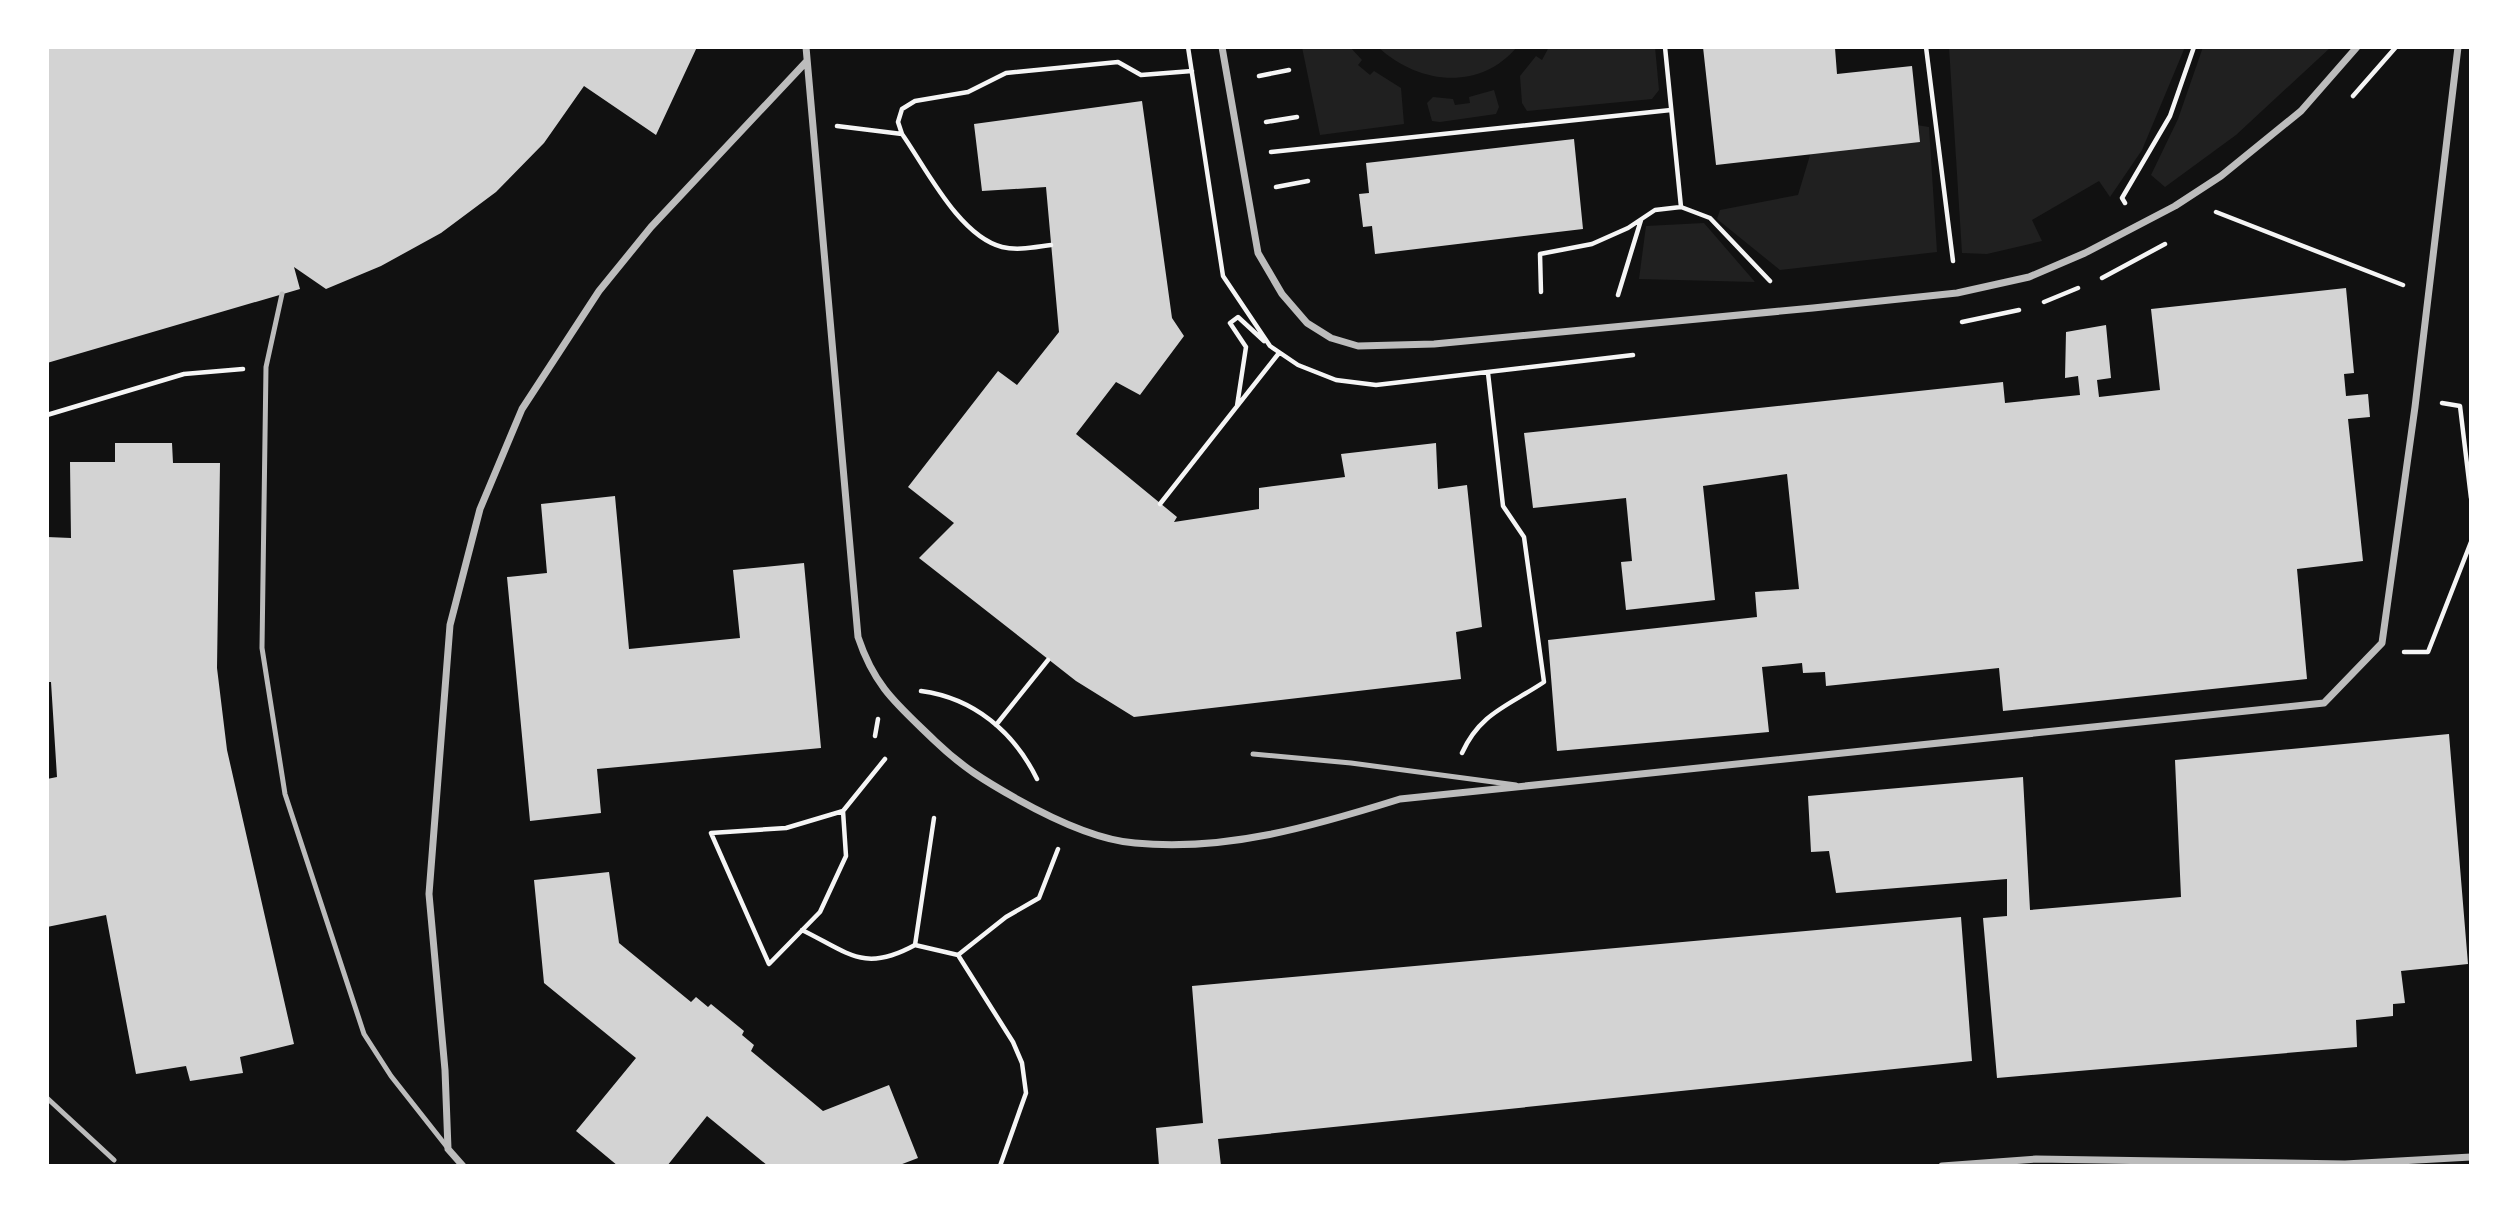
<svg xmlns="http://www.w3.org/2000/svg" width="2518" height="1213" font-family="Ubuntu,sans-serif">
<rect width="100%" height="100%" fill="#111"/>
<!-- green -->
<path fill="#202020" d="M1302,47H1350L1362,60L1358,65L1370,75L1374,71L1401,88L1404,124L1320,135Z
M1378,47H1517C1479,92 1418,84 1378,47Z
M1549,47H1655L1659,90L1652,99L1527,111L1522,103L1520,76L1536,56L1542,60Z
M1949,47H2185L2142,150L2110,197L2099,181L2032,220L2042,241L1987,254L1962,253Z
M2203,47H2331L2236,135L2165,187L2151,175L2178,119Z
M1494,90L1499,107L1496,114L1440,122L1432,121L1427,103L1433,97L1453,99L1455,105L1470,103L1469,97Z
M1873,118L1929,127L1937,252L1780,270L1717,219L1720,210L1798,195L1820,122Z
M1704,223L1755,282L1639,279L1646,226Z"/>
<!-- building -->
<path fill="#d3d3d3" d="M47,47H697L656,135L584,86L544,143L496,192L441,233L381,266L326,289L294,267L300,289L47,363Z
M1703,47H1830L1835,48L1837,74L1912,66L1920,142L1716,165Z
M1142,101L1172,318L1184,336L1140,395L1116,382L1076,434L1177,517L1174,522L1259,509V488L1345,477L1341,454L1436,443L1438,489L1467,485L1482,627L1456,632L1461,679L1134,717L1076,681L919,558L954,523L908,487L998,371L1017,385L1059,332L1046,187L982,191L974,124Z
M1574,139L1583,229L1375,254L1372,226L1363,227L1359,194L1369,193L1366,163Z
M2346,288L2354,373L2344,374L2346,396L2368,394L2370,417L2348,419L2363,561L2297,569L2307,679L2003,711L1999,668L1826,686L1825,672L1803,673L1802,663L1762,667L1769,732L1557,751L1548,640L1757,617L1755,592L1799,589L1787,474L1703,486L1715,600L1626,610L1621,562L1632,561L1626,498L1533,508L1524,433L2003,382L2005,403L2080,395L2078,376L2065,378L2066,332L2106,325L2111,378L2097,380L2099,397L2160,390L2151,309Z
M115,443H172L173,463H220L217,668L227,750L294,1044L240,1057L243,1073L190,1081L186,1066L136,1074L106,915L47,927V779L57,777L51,682H47V537L71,538L70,462H115Z
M615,496L629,649L740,638L733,570L804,563L821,748L597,769L601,813L530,821L507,577L547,573L541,504Z
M2449,734L2468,964L2401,971L2405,1003L2393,1004V1016L2356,1020L2357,1047L1997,1078L1983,918L2007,916V879L1836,893L1829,851L1811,852L1808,796L2023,777L2030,910L2181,897L2175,760Z
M609,872L619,943L691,1002L696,997L708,1007L711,1004L744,1031L742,1035L754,1045L751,1051L823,1111L889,1085L918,1158L897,1166H768L707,1116L667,1166H618L576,1131L636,1058L544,983L534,880Z
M1961,917L1972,1061L1218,1139L1221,1166H1159L1156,1128L1203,1123L1192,986Z"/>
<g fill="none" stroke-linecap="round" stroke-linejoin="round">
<!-- path -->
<path stroke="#f5f5f5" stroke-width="4.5" d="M1188,47L1223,276L1270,346L1298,365L1336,380L1376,385L1633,355
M1665,47L1681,207L1710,218L1770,281
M1926,47L1953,261
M1259,76L1289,70
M2353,96L2396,47
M1266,122L1297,117
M837,126L902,134
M1271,152L1671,110
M1276,187L1308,181
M2125,203L2122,198L2170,116L2194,47
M2216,212L2403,285
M1051,245C1035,247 1018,251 1002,247C959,236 926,168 902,134L898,122L902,109L915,101L968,92L1006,73L1118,62L1141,75L1192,71
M2102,278L2165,244
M1541,292L1540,254L1592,244L1628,228L1655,210L1681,207
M1618,295L1641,220
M2044,302L2078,288
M1962,322L2019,310
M2442,403L2460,406L2471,498
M1237,406L1246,347L1230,323L1238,317L1264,341
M47,415L184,374L243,369
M1160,504L1279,353
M2404,652H2428L2471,542
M921,691C974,698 1014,732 1037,779
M996,725L1048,660
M875,736L878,719
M1462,753C1480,713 1508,706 1544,682L1524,537L1503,506L1488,373
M843,811L846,856L820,912L769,964L711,833L786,828L843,811L885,759
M802,930C849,953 864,973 915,945L934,818
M915,945L958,955
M1000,1166L1026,1093L1022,1063L1013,1042L958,955L1006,917L1039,898L1058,849"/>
<!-- service -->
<path stroke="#bcbcbc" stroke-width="5" d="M282,294L266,367L262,648L285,794L364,1034L391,1076L447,1147
M1253,754L1351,763L1516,785
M47,1098L114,1160"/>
<!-- minor -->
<path stroke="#bcbcbc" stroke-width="7" d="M806,47L858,637C875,688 898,705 935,741C962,767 985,781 1017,799C1051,818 1096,840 1135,843C1226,852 1314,826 1400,799L2324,703L2382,643L2415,407L2458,47
M1222,47L1258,253L1282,294L1307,323L1331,338L1358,346L1434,344L1813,308L1957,293L2029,277L2085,253L2175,206L2221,176L2301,111L2357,47
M463,1166L448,1149L445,1070L429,894L450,625L480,509L522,409L599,291L651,227L806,62
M1942,1166L2036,1159L2345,1164L2471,1157"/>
</g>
<!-- border -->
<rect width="2518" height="1213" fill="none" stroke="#ffffff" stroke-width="98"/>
</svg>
